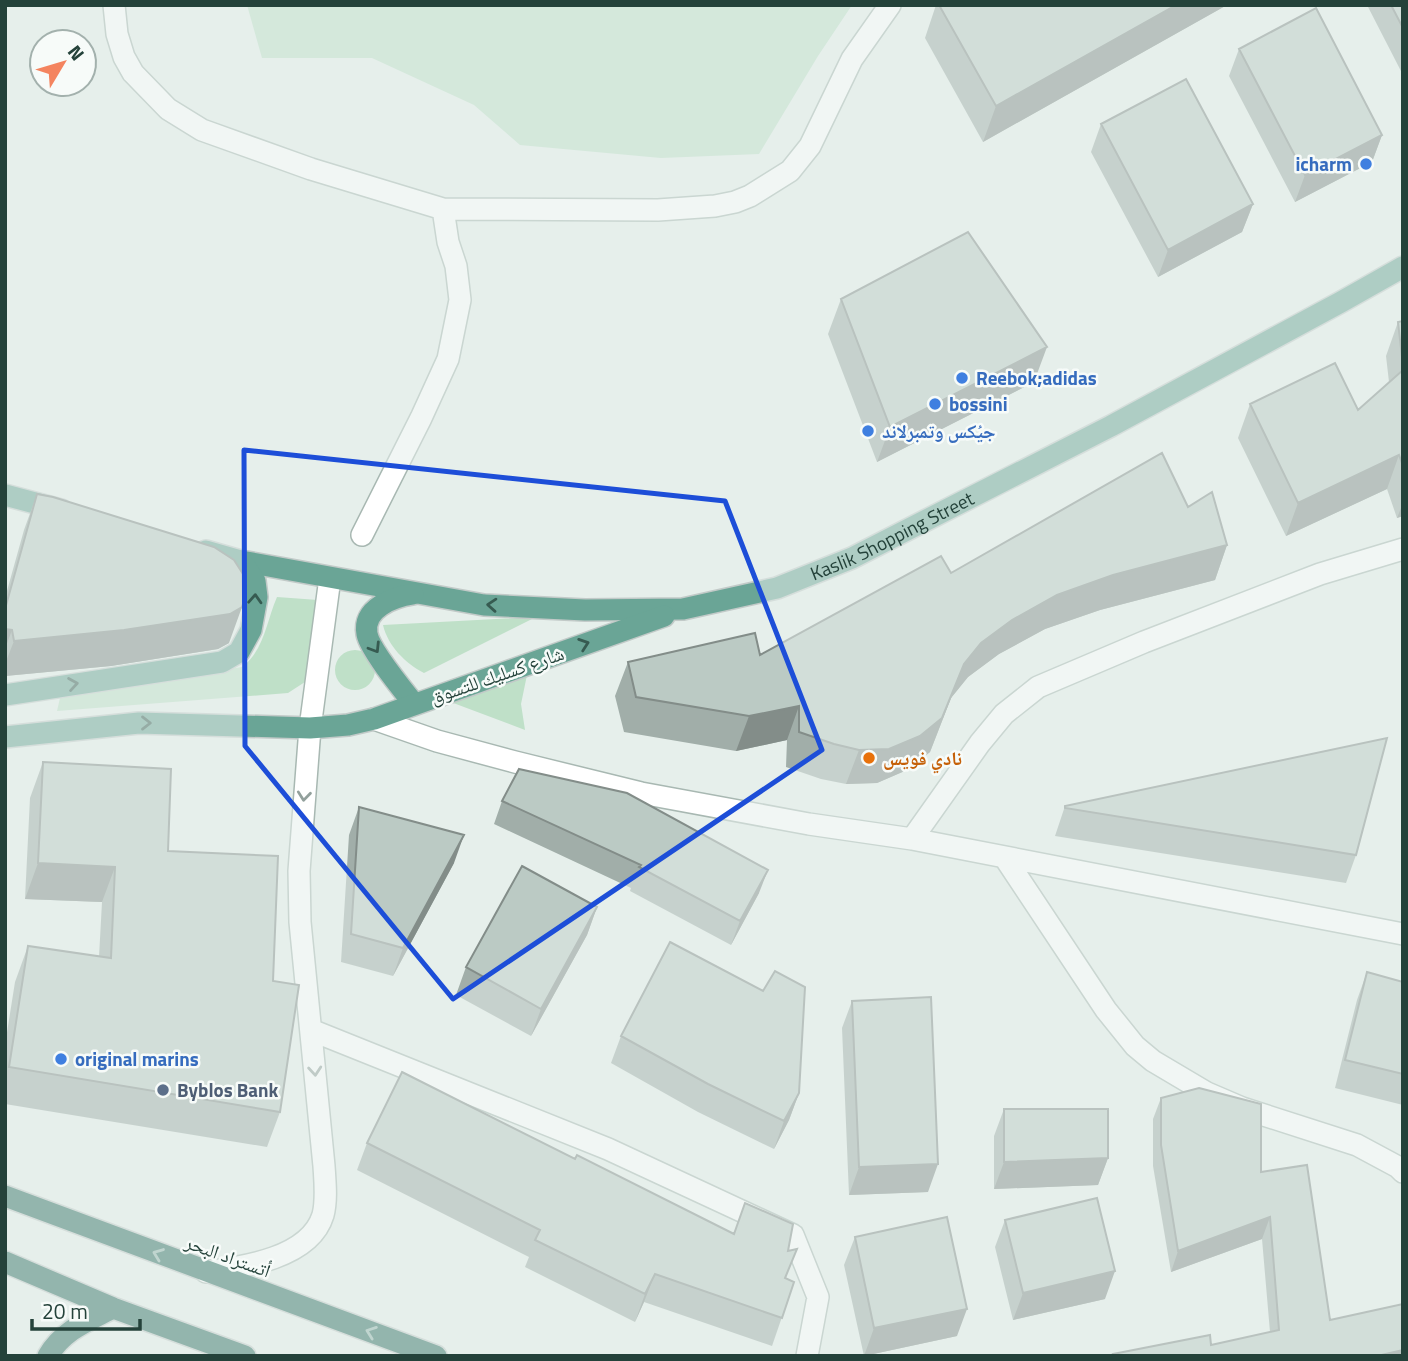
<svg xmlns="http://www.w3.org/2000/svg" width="1408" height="1361" font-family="'Titillium Web','Noto Naskh Arabic',sans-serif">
<rect width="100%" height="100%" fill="#e6efeb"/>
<!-- green -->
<path fill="#bfe0c8" d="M247,5H852L818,56L759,154L661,158L520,145L474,105L372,58H262Z
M277,597L318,600L308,680L288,693L57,711L60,698L242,667C265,649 266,622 277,597Z
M536,617L424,673C405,663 388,646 383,625Z
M335 670a20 20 0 1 1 40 0a20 20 0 1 1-40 0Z
M527,675L521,704L525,730L448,701Z"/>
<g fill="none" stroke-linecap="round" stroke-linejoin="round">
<defs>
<path id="minor" d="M114,5L117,34L124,57L133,73L168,109L202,130L311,169L443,209L658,210L715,206L735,202L750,196L790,171L810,146L852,59L890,5
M362,535L421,418L448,359L460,300L456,266L448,242L443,209
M374,719L437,741L515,762L641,793L809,824L912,839L1403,934
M912,839L980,743L1004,714L1038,687L1144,642L1320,574L1403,549
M1005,858L1106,1010L1135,1046L1153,1061L1207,1093L1242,1108L1357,1145L1398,1167L1403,1172
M311,1030L608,1149L793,1235L818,1297L807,1356
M206,1272C244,1267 310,1258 323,1215C327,1200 325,1182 324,1166L300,922L299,871L310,728L330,578"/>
<g id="major">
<path d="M5,495L61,510"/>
<path id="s1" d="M206,551L241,561L484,605L585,610L683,609L777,588L852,558L1111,426L1341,302L1403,267"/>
<path d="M413,594C394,597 362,608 367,634C370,650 403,690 414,704"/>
<path d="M5,695L222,662L239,652L251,630L257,597L255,581L241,561"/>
<path d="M5,737L139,723L310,728L348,725L374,719L664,616"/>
</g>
<path id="highway" d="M5,1196L436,1356
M5,1262L113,1308L245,1356
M48,1356C63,1330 88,1321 113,1308"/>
</defs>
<!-- minor casing -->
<use href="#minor" stroke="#a8b8b2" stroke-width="24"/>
<!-- major casing -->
<use href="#major" stroke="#c2cac8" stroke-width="24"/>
<!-- highway casing -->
<use href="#highway" stroke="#c2cac8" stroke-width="24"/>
<!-- minor -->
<use href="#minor" stroke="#fff" stroke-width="21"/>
<!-- major -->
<use href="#major" stroke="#6aa596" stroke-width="21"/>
<!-- highway -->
<use href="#highway" stroke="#2f6f62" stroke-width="21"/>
</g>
<!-- wall -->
<path fill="#a1aea9" d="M936,5H1227L983,142L925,38Z
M1367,5H1403V75Z
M1239,49L1382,135L1372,162L1295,202L1229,76Z
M1101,124L1253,204L1242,232L1158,277L1091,152Z
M841,299L1034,382L877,462L828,334Z
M1403,321V516L1397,518L1387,489L1286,536L1238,438L1250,404L1358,410L1389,382L1386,356L1398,322Z
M37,494L229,643L218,649L111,666L5,676V598L24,530Z
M1188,507L1227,545L1215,580L1100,610L1045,629L999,654L968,677L951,698L930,752L907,770L877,783L846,784L821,779L786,767L787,740L736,751L624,732L615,696L628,662L760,655L951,573Z
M43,762L168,851L273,981L280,1112L267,1147L5,1104V1045L15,982L28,946L99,957L102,902L25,899L30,798Z
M502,801L759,893L731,945L630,891L631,888L494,824Z
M1065,806L1356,855L1346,883L1055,836Z
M359,807L454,863L393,976L341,962L349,835Z
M597,907L587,935L531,1036L456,995L466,967Z
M1367,972L1403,982V1105L1335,1088L1357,1000Z
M852,1001L928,1192L849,1195L842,1028Z
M621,1036L799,1093L789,1120L774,1149L698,1112L611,1063Z
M1161,1098L1261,1172L1330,1320L1403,1356H1113V1354L1211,1345L1270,1332L1262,1239L1171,1272L1153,1166V1119Z
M1004,1109L1108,1158L1098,1185L994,1189V1136Z
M367,1143L734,1234L788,1251L786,1278L794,1282L772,1346L644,1302L635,1322L525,1267L529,1257L357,1170Z
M1005,1220L1105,1299L1013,1320L995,1247Z
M855,1237L957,1336L864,1356L844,1265Z"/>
<!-- shaded-wall -->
<path fill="#838d89" d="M1176,5H1227L983,142L996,106Z
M1382,135L1372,162L1295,202L1305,175Z
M1253,204L1242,232L1158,277L1168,250Z
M1047,347L1034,382L877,462L890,427Z
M1399,455L1387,489L1286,536L1298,503Z
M1403,503V516L1397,518Z
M1227,545L1215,580L1100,610L1045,629L999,654L968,677L951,698L930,752L907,770L877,783L846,784L859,750L964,664L981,643L1012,620L1057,595L1113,575Z
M242,607L229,643L218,649L111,666L5,676V664L14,641Z
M5,629L12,630L5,649Z
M799,706L787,740L736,751L749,716Z
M464,835L454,863L393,976L403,948Z
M38,863L115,867L102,902L25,899Z
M768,870L759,893L731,945L740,921Z
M597,907L587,935L531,1036L541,1009Z
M799,1093L789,1120L774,1149L784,1121Z
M1108,1158L1098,1185L994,1189L1004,1162Z
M938,1164L928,1192L849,1195L859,1167Z
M1270,1217L1262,1239L1171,1272L1178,1251Z
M1115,1271L1105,1299L1013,1320L1023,1293Z
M655,1274L644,1302L635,1322L645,1294Z
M967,1309L957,1336L864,1356L874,1328Z
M1403,1350V1356H1377Z"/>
<!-- building -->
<path fill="#bbcac4" stroke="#838d89" stroke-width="2" d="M939,5H1176L996,106Z
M1391,5H1403V28Z
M1316,8L1382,135L1305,175L1239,49Z
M1186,79L1253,204L1168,250L1101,124Z
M968,232L1047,347L890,427L841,299Z
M1403,321V366L1398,322Z
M1335,363L1358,410L1403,370V466L1399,455L1298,503L1250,404Z
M1162,453L1188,507L1212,492L1227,545L1113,575L1057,595L1012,620L981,643L964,664L942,718L920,736L889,749L859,750L834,744L799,732V706L749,716L636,697L628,662L755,633L760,655L941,556L951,573Z
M37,494L53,497L214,547L234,560L243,574L246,595L242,607L230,614L124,630L14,641L12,630L5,629V609Z
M1387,738L1356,855L1065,808V806Z
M43,762L171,769L168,851L278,856L273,981L299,985L280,1112L9,1067L28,946L111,958L115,867L38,863Z
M519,769L627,793L768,870L740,921L639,867L641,865L502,801Z
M359,807L464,835L403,948L351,934Z
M522,866L597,907L541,1009L466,967Z
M670,942L763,991L775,971L805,987L799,1093L784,1121L708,1084L621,1036Z
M1367,972L1403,982V1074L1345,1060Z
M931,997L938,1164L859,1167L852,1001Z
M402,1072L575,1159L577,1155L734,1234L745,1203L793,1224L788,1251L797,1249L785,1278L794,1282L782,1318L655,1274L645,1294L535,1240L540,1230L367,1143Z
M1199,1088L1261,1104V1172L1307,1165L1330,1320L1403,1304V1350L1377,1356H1114L1113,1354L1210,1335L1211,1345L1279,1330L1270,1217L1178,1251L1161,1145V1098Z
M1004,1109H1108V1158L1004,1162Z
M1097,1198L1115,1271L1023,1293L1005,1220Z
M947,1217L967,1309L874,1328L855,1237Z"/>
<!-- one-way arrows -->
<defs><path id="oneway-chevron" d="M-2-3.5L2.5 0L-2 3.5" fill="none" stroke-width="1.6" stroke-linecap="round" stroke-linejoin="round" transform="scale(1.75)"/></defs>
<g stroke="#365b51">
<use href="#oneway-chevron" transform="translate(255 599) rotate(-87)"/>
<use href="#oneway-chevron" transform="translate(492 605) rotate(-176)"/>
<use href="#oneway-chevron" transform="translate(584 644) rotate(-19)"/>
<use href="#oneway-chevron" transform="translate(375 648) rotate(58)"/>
<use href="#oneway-chevron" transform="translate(73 684) rotate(-9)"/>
<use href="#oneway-chevron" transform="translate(146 723)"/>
</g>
<g stroke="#92a09c">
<use href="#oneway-chevron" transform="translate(304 796) rotate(96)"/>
<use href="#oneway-chevron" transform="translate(315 1071) rotate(85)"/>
</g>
<g stroke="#93b5ae">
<use href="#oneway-chevron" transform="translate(158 1254) rotate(-159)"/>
<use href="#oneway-chevron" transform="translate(371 1332) rotate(-160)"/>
</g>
<!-- marked area -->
<path d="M0 0H1408V1361H0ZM244,450L725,501L822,750L453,999L245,746Z" fill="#e6efeb" fill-opacity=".55" fill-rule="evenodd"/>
<path fill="none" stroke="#1d4ed8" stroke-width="5" stroke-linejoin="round" d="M244,450L725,501L822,750L453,999L245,746Z"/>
<!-- markers -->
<g fill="#3f7fe0" stroke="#f7fbf9" stroke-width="2.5">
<circle cx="1366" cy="164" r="7"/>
<circle cx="962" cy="378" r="7"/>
<circle cx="935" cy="404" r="7"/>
<circle cx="868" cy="431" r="7"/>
<circle cx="61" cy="1059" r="7"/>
</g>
<circle fill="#e8710a" stroke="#f7fbf9" stroke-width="2.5" cx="869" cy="758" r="7"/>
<circle fill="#5c6f8a" stroke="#f7fbf9" stroke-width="2.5" cx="163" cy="1090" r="7"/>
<g text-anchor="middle" stroke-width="5" stroke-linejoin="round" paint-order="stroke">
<!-- shop labels -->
<g font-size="19" font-weight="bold" fill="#366cbe" stroke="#f7fbf9" text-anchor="start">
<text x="1352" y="171" text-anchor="end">icharm</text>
<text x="976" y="385">Reebok;adidas</text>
<text x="949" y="411">bossini</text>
<text x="882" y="438">جيُكس وتمبرلاند</text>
<text x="75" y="1066">original marins</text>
</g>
<!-- street labels -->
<g font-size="19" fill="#24423a" stroke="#f7fbf9">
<text dy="7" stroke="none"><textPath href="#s1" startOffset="705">Kaslik Shopping Street</textPath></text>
<text transform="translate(497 675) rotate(-19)" y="7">شارع كسليك للتسوق</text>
<text transform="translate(228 1256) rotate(20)" y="7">أتستراد البحر</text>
</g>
<!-- food labels -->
<g font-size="19" font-weight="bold" fill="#c56008" stroke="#f7fbf9" text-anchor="start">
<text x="883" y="765">نادي فويس</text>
</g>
<!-- service labels -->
<g font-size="19" font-weight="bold" fill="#4e5e75" stroke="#f7fbf9" text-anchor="start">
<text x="177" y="1097">Byblos Bank</text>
</g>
</g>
<!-- border -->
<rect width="1408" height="1361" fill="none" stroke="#24423a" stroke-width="14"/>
<!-- north arrow -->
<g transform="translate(63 63) rotate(52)"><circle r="33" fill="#f7fbf9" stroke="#a3b1ad" stroke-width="2"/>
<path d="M0-5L12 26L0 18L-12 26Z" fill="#f4845f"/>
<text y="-10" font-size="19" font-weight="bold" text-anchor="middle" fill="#24423a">N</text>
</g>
<!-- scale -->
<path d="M32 1319v10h108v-10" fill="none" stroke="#24423a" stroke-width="3.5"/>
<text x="42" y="1319" font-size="21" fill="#24423a" stroke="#f7fbf9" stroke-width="5" paint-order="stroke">20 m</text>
</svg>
